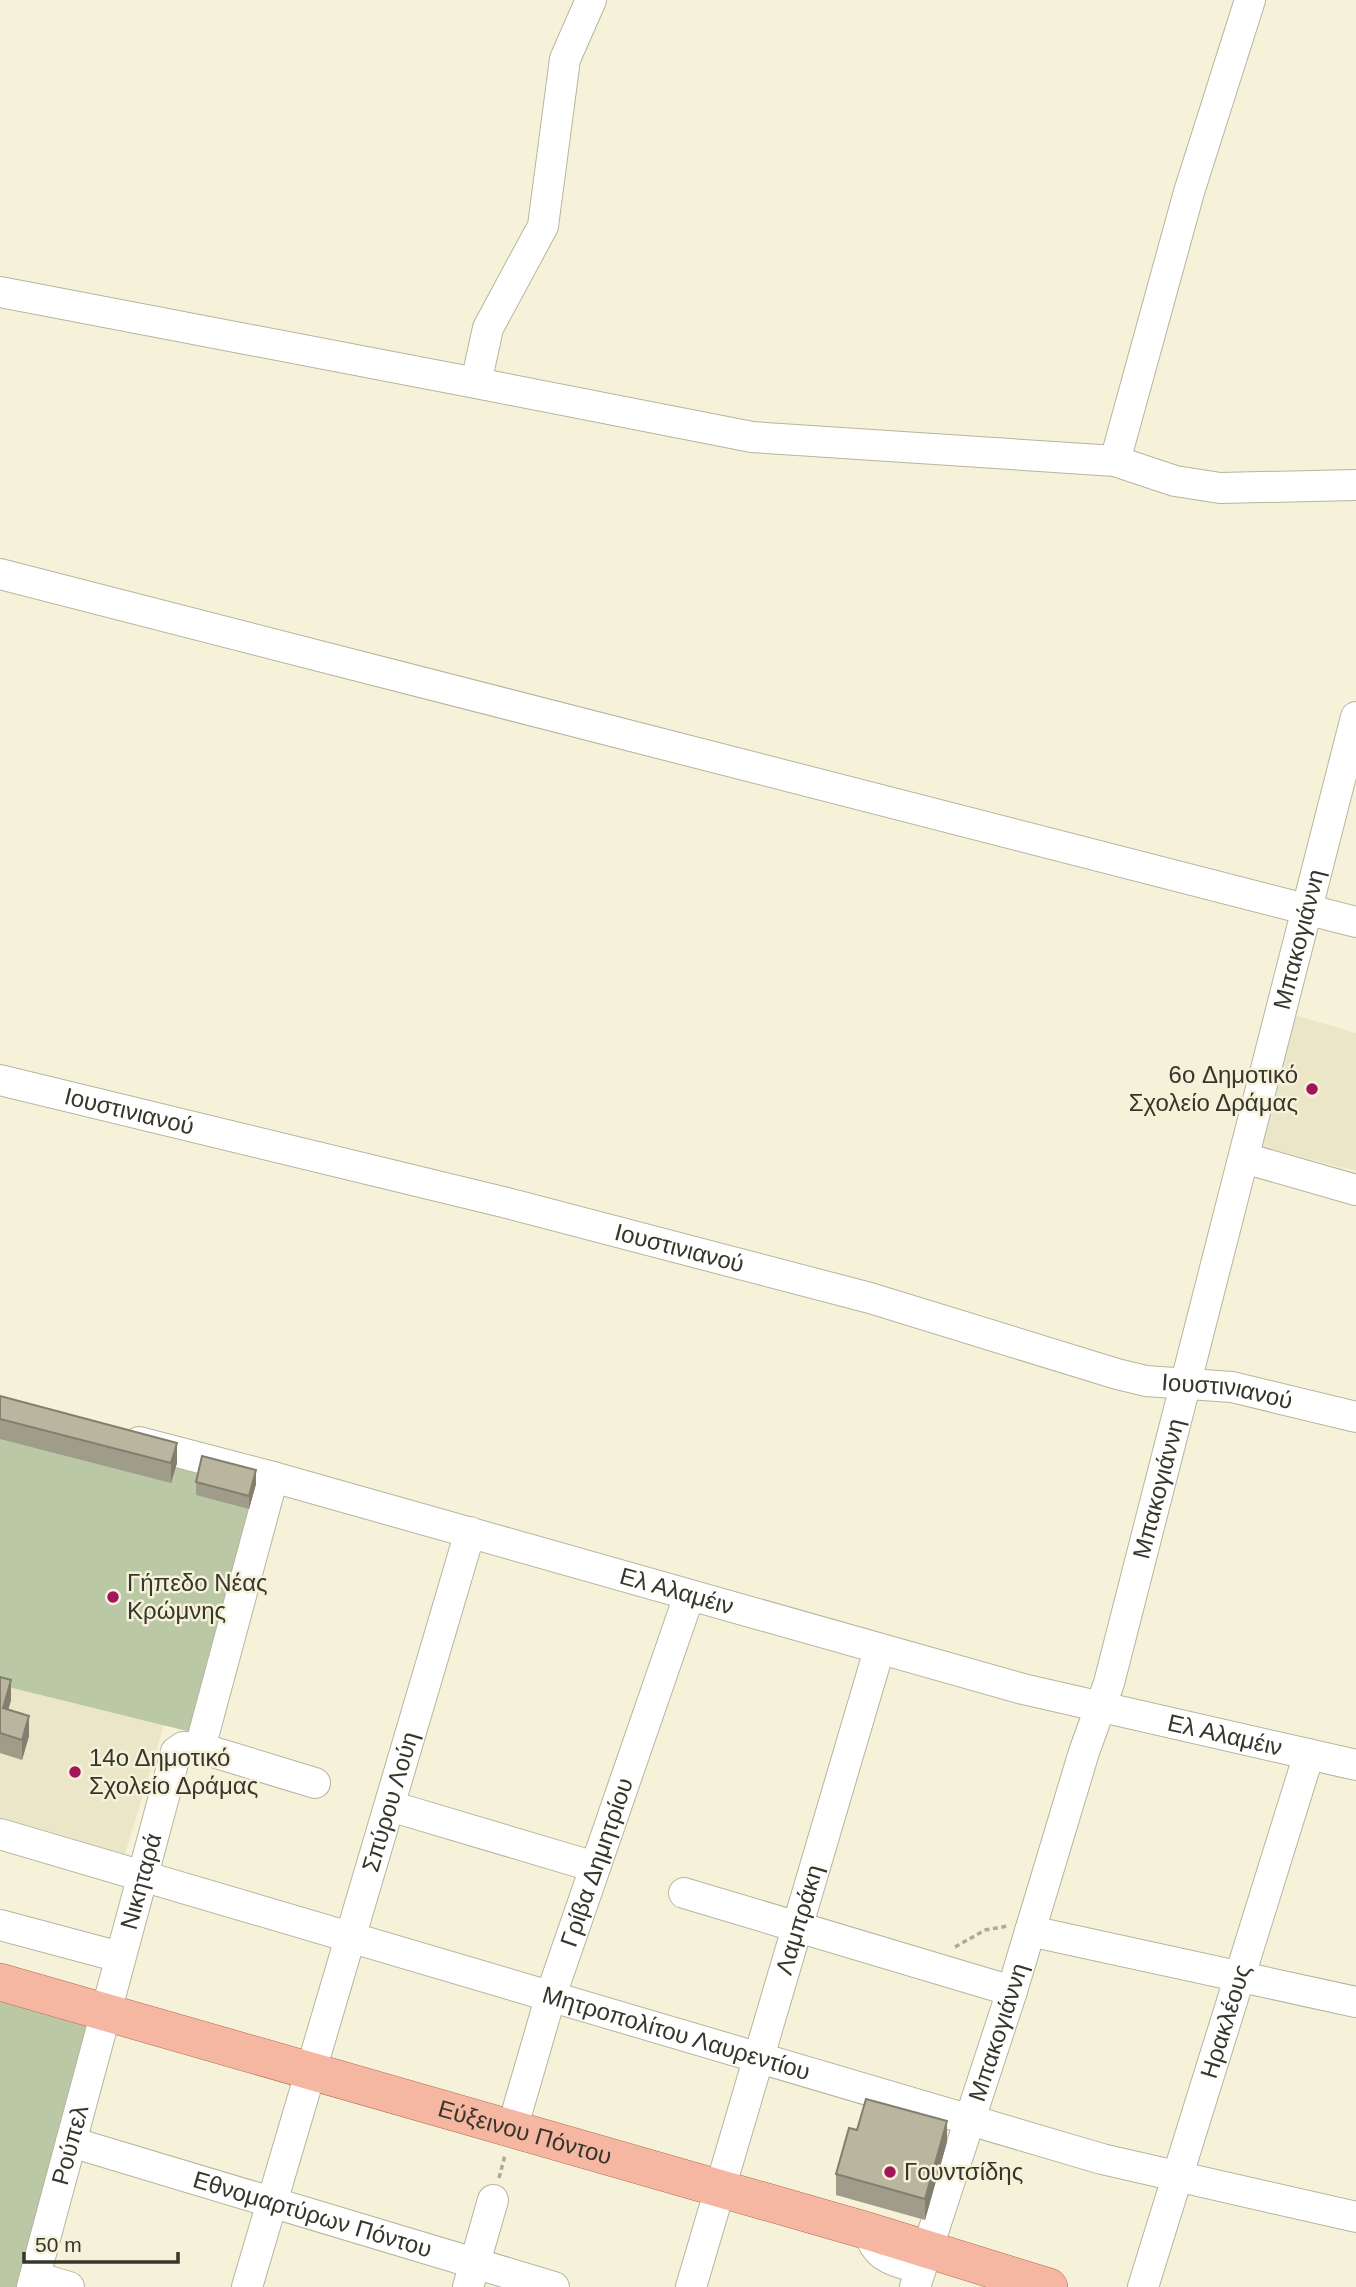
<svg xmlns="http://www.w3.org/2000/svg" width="1356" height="2287" font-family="Helvetica,sans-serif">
<rect width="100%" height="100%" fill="#f6f2da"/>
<!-- built -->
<path fill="#ebe6c8" d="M1287,1013L1356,1033V1171L1254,1145Z
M0,1685L164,1725L125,1854L0,1820Z"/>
<!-- green -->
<path fill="#bbc8a6" d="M0,1416L256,1484L191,1732L0,1685Z
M0,2000L97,2028L24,2287H0Z"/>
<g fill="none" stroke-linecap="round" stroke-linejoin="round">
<defs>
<g id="minor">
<path d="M0,292L476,383L488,328L543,226L565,59L591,0"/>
<path d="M476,383L752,437L1115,461L1175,481L1220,488L1356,485"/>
<path d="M1115,461L1189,192L1250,0"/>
<path d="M0,574L1356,922"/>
<path id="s1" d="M0,1080L503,1202L870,1298L1117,1374L1146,1381L1232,1387L1356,1417"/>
<path d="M1244,1158L1356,1190"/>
<path id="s2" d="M139,1442L273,1477L1023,1689L1356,1765"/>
<path d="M200,1748L273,1477"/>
<path d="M390,1806L595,1867"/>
<path id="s3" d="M0,1834L1102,2159L1356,2217"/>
<path d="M684,1893L1012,1991"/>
<path d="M0,1925L120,1957"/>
<path d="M1030,1931L1356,2002"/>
<path id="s4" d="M512,2129L551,1995L689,1596"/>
<path id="s5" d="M71,2142L554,2287"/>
<path d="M868,2231C875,2252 884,2258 904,2264L927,2249"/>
<path d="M35,2277L69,2287"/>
<path id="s6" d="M32,2287L176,1752L183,1747L200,1748L315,1783"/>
<path id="s7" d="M247,2287L470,1532"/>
<path d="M468,2287L493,2200"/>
<path id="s8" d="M691,2287L879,1650"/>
<path id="s9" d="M915,2287L1012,1991L1084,1752L1109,1683L1356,717"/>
<path id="s10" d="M1143,2287L1309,1754"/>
</g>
<g id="major">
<path id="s11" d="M0,1982L868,2231L1049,2287"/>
</g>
</defs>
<!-- minor casing -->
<use href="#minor" stroke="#b8b49d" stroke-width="32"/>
<!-- major casing -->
<use href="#major" stroke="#af6b51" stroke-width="38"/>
<!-- path -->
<path stroke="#adab98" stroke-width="3.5" stroke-dasharray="5 3.5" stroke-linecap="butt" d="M955,1947L985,1930L1008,1926
M499,2178L505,2155"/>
<!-- minor -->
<use href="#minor" stroke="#fff" stroke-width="30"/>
<!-- major -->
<use href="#major" stroke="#f5b7a2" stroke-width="37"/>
</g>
<!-- wall -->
<path fill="#9f9c89" d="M0,1396L177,1463L171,1483L0,1439Z
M196,1482L256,1484L249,1509L196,1495Z
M0,1677L11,1700L8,1710L29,1736L22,1760L0,1753Z
M857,2130L947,2142L925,2220L836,2195V2174Z"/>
<!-- shaded-wall -->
<path fill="#827f6f" d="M177,1443V1463L171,1483V1463Z
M256,1470V1484L249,1509V1496Z
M11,1680V1700L3,1728V1708Z
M29,1716V1736L22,1760V1740Z
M947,2121V2142L925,2220V2199Z"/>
<!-- building -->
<path fill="#b9b59f" stroke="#827f6f" stroke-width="2" d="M0,1396L177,1443L171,1463L0,1419Z
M202,1456L256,1470L249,1496L196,1482Z
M0,1677L11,1680L3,1708L29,1716L22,1740L0,1733Z
M866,2099L947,2121L925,2199L836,2174L849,2128L857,2130Z"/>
<!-- markers -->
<g fill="#a3155b" stroke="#f6f2da" stroke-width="2.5">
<circle cx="1312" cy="1089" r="7"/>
<circle cx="113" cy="1597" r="7"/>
<circle cx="75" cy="1772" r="7"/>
<circle cx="890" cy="2172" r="7"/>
</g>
<g text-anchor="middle" stroke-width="5" stroke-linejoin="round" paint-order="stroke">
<!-- street labels -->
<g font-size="24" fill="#37362d" stroke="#f6f2da">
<text dy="8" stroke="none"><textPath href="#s9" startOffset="1402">Μπακογιάννη</textPath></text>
<text dy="8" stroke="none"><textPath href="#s1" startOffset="133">Ιουστινιανού</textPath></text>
<text dy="8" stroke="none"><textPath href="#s1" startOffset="700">Ιουστινιανού</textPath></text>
<text dy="8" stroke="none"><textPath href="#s1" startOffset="1267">Ιουστινιανού</textPath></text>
<text dy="8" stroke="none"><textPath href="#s9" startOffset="835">Μπακογιάννη</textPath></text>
<text dy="8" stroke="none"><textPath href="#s2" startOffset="558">Ελ Αλαμέιν</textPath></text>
<text dy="8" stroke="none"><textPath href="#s2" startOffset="1125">Ελ Αλαμέιν</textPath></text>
<text dy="8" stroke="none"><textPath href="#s7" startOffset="506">Σπύρου Λούη</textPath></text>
<text dy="8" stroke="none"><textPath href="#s4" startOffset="280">Γρίβα Δημητρίου</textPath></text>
<text dy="8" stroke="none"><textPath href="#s6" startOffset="420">Νικηταρά</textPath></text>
<text dy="8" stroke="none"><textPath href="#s8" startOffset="383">Λαμπράκη</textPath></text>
<text dy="8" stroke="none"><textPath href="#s10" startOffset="278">Ηρακλέους</textPath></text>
<text dy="8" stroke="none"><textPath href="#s3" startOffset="705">Μητροπολίτου Λαυρεντίου</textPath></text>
<text dy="8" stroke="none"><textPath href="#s9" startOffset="268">Μπακογιάννη</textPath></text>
<text dy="8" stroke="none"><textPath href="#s11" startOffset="546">Εύξεινου Πόντου</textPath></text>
<text dy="8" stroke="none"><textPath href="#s6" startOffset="147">Ρούπελ</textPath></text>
<text dy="8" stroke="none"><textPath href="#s5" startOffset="252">Εθνομαρτύρων Πόντου</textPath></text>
</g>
<!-- poi labels -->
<g font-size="24" fill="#37362d" stroke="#f6f2da" text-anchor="start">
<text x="1298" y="1083" text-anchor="end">6o Δημοτικό<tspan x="1298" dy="28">Σχολείο Δράμας</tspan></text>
<text x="127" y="1591">Γήπεδο Νέας<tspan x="127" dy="28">Κρώμνης</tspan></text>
<text x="89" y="1766">14ο Δημοτικό<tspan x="89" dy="28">Σχολείο Δράμας</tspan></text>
<text x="904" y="2180">Γουντσίδης</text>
</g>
</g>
<!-- scale -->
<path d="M24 2252v10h154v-10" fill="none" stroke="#37362d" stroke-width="3.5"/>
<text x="35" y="2252" font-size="21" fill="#37362d" stroke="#f6f2da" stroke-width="5" paint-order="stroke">50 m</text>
</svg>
